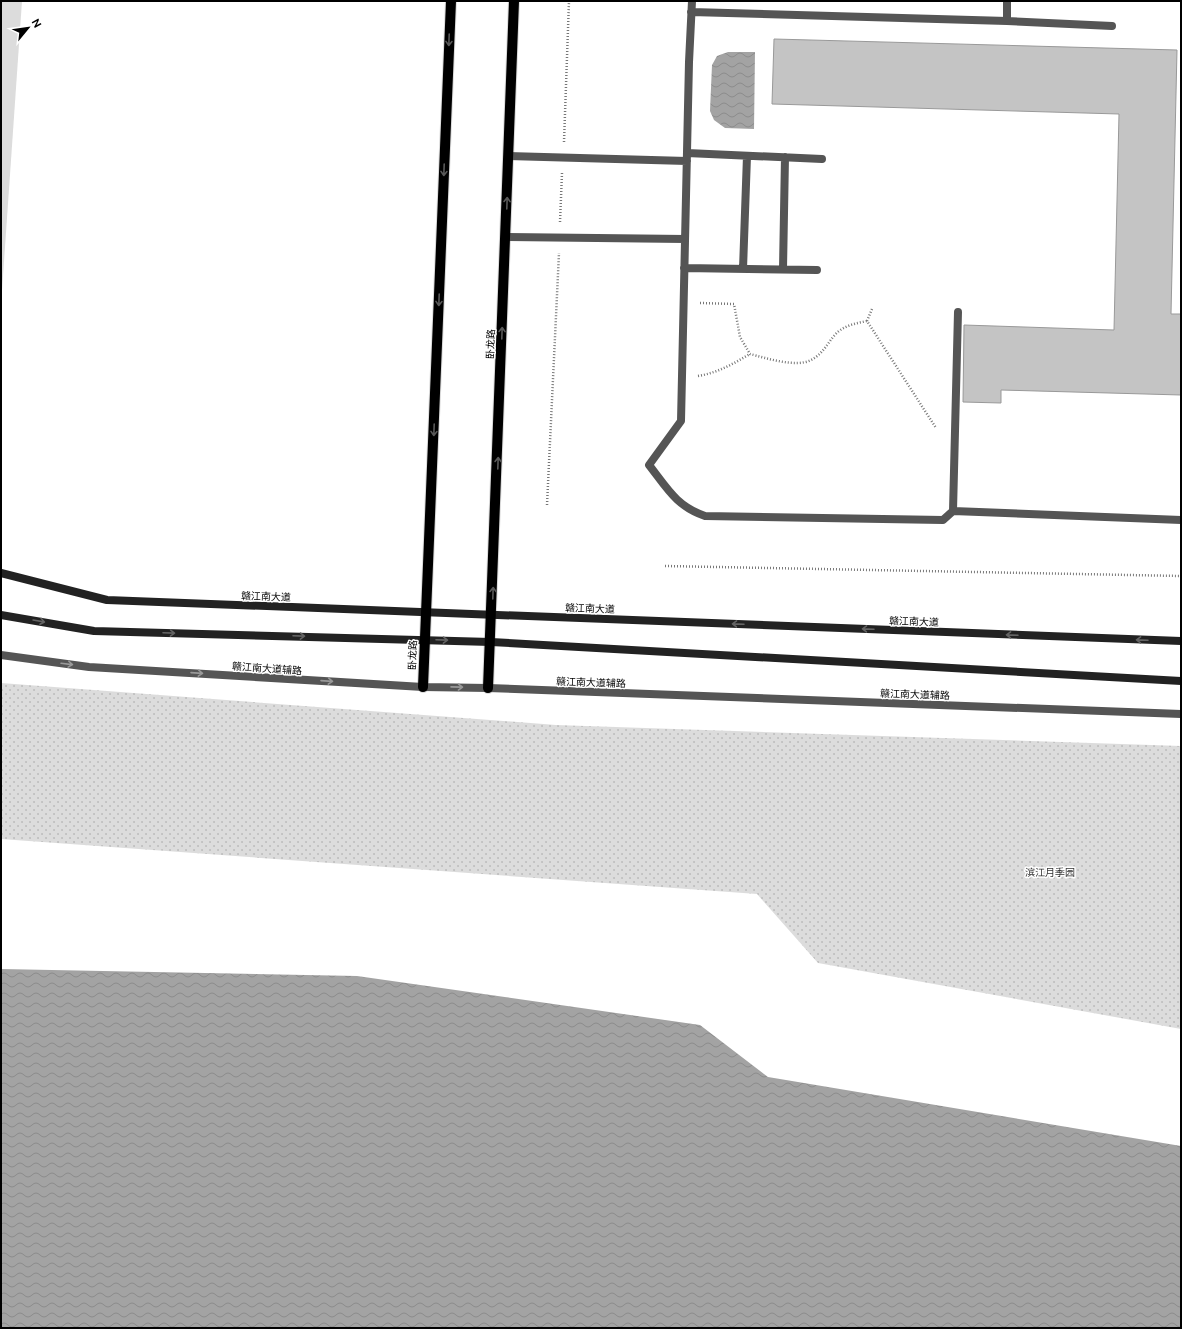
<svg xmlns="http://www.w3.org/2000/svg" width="1182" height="1329" font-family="Ubuntu,'Noto Sans SC',sans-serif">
<defs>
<pattern id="park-dots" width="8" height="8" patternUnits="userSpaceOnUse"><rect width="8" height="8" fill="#dcdcdc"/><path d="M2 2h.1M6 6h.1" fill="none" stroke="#bbb" stroke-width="1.8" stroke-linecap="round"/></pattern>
<pattern id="water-waves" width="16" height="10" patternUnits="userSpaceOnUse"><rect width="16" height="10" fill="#a3a3a3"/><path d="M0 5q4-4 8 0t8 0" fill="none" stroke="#8b8b8b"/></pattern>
</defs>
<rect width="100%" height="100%" fill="#fff"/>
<!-- grass -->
<path fill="#dcdcdc" d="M1,1H22L1,305Z"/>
<!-- park -->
<path fill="url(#park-dots)" d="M1,683L556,725L1181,746V1029L818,963L757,894L1,839Z"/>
<!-- water -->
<path fill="url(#water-waves)" d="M728,52H755L754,129L725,128L714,120L710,111L712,65L717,56Z
M1,969L357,976L700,1025L768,1077L1181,1146V1328H1Z"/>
<!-- building -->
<path fill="#c4c4c4" stroke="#999" d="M774,39L1177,50L1171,314H1181V395L1001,390V403L963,402L964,325L1114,330L1119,114L772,104Z"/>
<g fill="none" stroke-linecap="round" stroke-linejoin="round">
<defs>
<path id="primary" d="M423,687L451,1
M488,688L514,1"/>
</defs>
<!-- primary casing -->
<use href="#primary" stroke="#dbdbdb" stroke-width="12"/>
<!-- path -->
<path stroke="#777" stroke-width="2.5" stroke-dasharray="1 2" stroke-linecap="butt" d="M564,142L569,1
M560,222L562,173
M700,303L734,304L740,337L750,354C766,358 796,368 811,360C825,353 829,339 839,331C847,325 857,323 867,321
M872,309L867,321L936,428
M698,376C717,373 733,364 750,354
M547,505L559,253
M665,566L1181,576"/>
<!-- service -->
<path stroke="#555" stroke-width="8" d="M692,1L689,62L681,421L649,465C667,488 676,506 705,516L943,520L953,511L1181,520
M691,12L1007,21L1112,26
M1007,21V1
M687,153L822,159
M508,156L687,161
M506,237L685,239
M684,268L817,270
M743,269L747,156
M783,269L785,157
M953,511L958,312"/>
<!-- tertiary -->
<path stroke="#555" stroke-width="8" d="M1,655L89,667L423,687L488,688L1181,714"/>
<!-- secondary -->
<path stroke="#222" stroke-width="8" d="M1,573L107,600L1181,641
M1,615L94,631L491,642L1181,681"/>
<!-- primary -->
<use href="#primary" stroke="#000" stroke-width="10"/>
</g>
<!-- one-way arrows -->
<defs><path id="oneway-shaft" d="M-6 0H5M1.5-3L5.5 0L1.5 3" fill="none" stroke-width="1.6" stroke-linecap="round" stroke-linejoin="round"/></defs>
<g stroke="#595959">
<use href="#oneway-shaft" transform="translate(449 40) rotate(92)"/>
<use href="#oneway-shaft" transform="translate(444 170) rotate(92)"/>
<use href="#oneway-shaft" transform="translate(507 203) rotate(-88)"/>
<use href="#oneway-shaft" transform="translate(439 300) rotate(92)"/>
<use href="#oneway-shaft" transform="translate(502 333) rotate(-88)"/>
<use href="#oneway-shaft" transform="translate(434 430) rotate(92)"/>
<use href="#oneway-shaft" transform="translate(498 463) rotate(-88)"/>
<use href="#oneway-shaft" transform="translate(493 593) rotate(-88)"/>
</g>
<g stroke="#646464">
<use href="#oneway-shaft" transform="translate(39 621) rotate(10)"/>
<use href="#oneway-shaft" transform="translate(738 624) rotate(-178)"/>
<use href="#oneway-shaft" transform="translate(868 629) rotate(-178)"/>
<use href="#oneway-shaft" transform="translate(169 633) rotate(2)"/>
<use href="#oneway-shaft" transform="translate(1012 635) rotate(-178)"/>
<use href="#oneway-shaft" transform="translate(299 636) rotate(2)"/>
<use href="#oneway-shaft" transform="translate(442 640) rotate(2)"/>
<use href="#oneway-shaft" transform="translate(1142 640) rotate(-178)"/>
</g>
<g stroke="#999">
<use href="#oneway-shaft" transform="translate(67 664) rotate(7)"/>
<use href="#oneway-shaft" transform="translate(197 673) rotate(4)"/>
<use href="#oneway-shaft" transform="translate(327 681) rotate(4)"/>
<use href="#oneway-shaft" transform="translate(457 687) rotate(1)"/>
</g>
<g text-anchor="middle" stroke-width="3" stroke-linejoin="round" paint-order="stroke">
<!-- street labels -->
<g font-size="10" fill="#000" stroke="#fff">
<text transform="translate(490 344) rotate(-88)" y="4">卧龙路</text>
<text transform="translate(266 596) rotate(2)" y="4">赣江南大道</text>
<text transform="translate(590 608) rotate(2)" y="4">赣江南大道</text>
<text transform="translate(914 621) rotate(2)" y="4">赣江南大道</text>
<text transform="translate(412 655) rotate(-88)" y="4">卧龙路</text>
<text transform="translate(267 668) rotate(4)" y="4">赣江南大道辅路</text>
<text transform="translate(591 682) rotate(2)" y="4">赣江南大道辅路</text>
<text transform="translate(915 694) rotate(2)" y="4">赣江南大道辅路</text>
</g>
<!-- park labels -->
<g font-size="10" fill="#333" stroke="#fff">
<text x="1050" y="876">滨江月季园</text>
</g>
</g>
<!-- border -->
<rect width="1182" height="1329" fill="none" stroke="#000000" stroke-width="4"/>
<!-- north arrow -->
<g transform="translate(28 28) rotate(61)" stroke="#ffffff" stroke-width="3" paint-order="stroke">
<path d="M0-3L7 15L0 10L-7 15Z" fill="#000000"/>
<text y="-6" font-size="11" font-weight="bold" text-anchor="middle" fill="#000000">N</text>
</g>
</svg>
